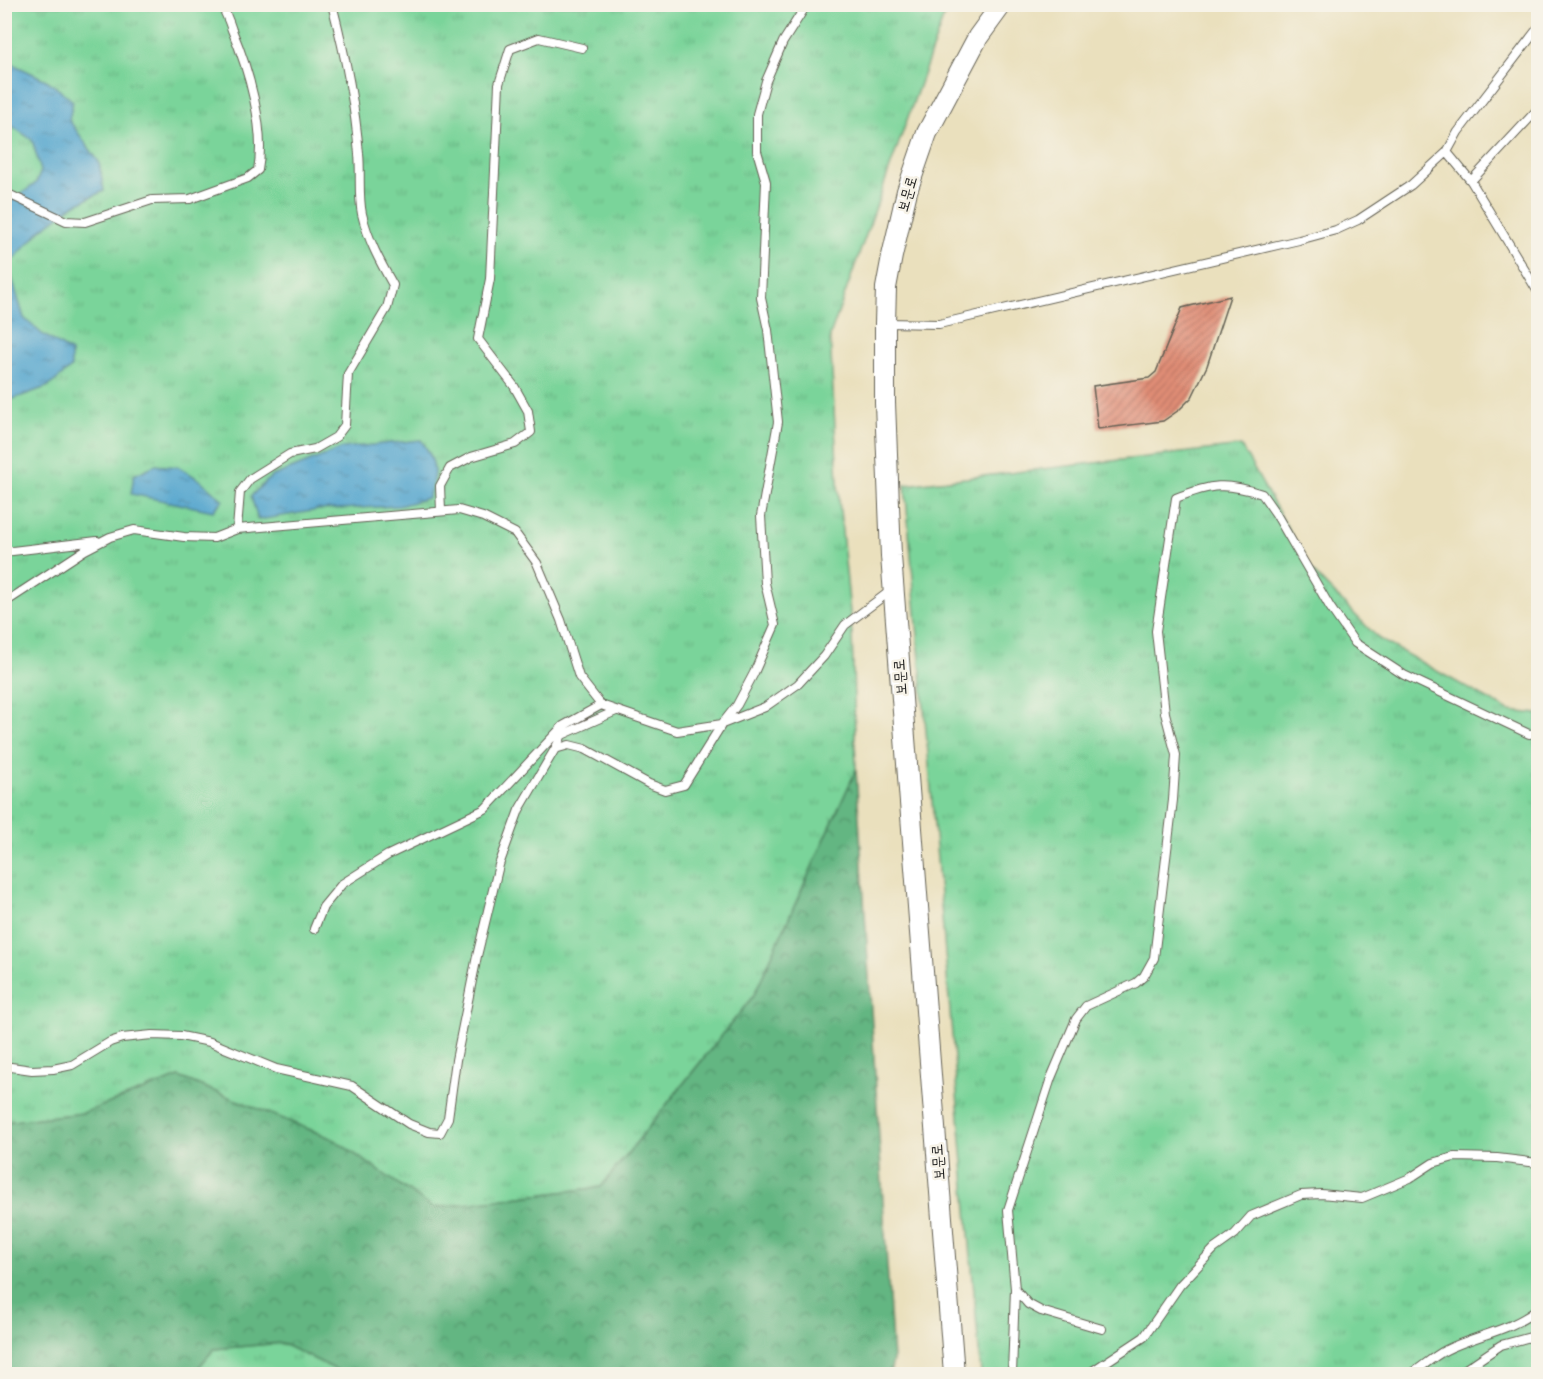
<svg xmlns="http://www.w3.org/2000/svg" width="1543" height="1379" font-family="'Playpen Sans','Poor Story',sans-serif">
<defs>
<pattern id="grass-tufts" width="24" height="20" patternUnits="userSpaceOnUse" patternTransform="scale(1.5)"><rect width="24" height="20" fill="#7ad49a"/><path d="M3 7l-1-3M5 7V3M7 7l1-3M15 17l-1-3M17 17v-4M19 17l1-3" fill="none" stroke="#69b584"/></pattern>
<pattern id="forest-crowns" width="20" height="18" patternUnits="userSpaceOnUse" patternTransform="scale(1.5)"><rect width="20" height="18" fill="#63b682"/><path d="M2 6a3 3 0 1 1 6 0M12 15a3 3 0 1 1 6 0" fill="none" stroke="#51936a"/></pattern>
<pattern id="water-ripples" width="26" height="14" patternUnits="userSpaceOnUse" patternTransform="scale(1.5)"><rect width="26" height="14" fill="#53a5ce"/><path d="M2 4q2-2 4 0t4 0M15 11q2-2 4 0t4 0" fill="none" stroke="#4486a6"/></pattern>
<pattern id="building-hatch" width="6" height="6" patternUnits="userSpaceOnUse" patternTransform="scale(1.5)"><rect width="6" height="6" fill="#e08d76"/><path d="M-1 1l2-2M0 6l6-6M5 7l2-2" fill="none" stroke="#b57260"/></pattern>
</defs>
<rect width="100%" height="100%" fill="#f7f3e8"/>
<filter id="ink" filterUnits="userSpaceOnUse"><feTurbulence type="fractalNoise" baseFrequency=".0167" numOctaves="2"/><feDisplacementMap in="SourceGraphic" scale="12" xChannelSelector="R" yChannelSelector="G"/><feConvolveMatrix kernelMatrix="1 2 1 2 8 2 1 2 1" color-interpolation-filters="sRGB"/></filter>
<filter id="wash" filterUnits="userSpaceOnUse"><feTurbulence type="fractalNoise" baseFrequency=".008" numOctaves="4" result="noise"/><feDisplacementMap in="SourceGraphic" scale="24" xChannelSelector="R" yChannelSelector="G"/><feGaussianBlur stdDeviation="1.35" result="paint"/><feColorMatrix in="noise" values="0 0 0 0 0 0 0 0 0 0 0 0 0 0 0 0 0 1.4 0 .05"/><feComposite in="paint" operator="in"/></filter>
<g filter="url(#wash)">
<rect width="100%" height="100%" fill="#eae0bd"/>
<!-- grass -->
<path fill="url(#grass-tufts)" stroke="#4b785b" stroke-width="1.5" d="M4,5H948L830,336L839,500L852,633L856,770L754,995L601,1187L433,1208L333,1139L179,1077L83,1113L5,1122Z
M1241,446L1312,571L1379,639L1509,711L1538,714V1374H981L905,485Z
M281,1343L345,1374H193L214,1349Z"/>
<!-- forest -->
<path fill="url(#forest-crowns)" stroke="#40694f" stroke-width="1.5" d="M856,770L893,1360L890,1374H345L281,1343L214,1349L193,1374H5V1122L83,1113L179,1077L333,1139L433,1208L601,1187L754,995Z"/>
<!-- water -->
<path fill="url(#water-ripples)" stroke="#386075" stroke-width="1.5" d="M4,60L48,81L73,101L69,120L99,162L104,191L74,205L42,229L8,265L24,318L42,334L71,352V368L49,386L5,402V206L36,183L41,171L32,140L5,121Z
M421,440C437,462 437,473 428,498L399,506L318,510L258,520L251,496L271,477L343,448Z
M155,465L179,467L200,480L223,500L213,511L131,494L134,475Z"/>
<g id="blocks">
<!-- building -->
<path fill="url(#building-hatch)" d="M1230,296L1207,366L1192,397L1179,410L1163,421L1098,429L1093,386L1149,378L1156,372L1182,308Z"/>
</g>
</g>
<g filter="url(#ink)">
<use href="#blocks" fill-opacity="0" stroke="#646154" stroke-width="1.5"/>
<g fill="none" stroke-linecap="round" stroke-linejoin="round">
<defs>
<path id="service" d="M1447,152L1471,181L1538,292
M1471,181L1538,109
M4,192L66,221L85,222L152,200L190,199L248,178L258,170C266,129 248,68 232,30C229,21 226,12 220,4
M886,323L939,324L1299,240L1336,230L1358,220L1411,185L1447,152L1458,132L1538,28
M441,511L440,486L450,468L471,457L515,444L531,432L528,411L514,386L478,339L490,279L499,84L510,49L539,38L582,48
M237,529L240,492L250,479L290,454L315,449L336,437L345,425L348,374L387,308L393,285C380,262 368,240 362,214C358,195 361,173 359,154C355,103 345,54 332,4
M4,552L97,541
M4,603L85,550L110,537L134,530L184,537L214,538L237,529L459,510L483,517L515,533L537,563L561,620L579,677L601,705L677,731L722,724L765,707L798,684L824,656L845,625L893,589
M616,711L562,735L555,749L569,745L585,749L649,784L665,790L684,785L722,724L737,705L754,673L775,625L765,583L761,516L778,422L768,330L761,298L766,182L757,151V114L766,81L783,42L807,4
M314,929L323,907L342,884L388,855L485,809L563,726L601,705
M4,1066L32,1070L53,1069L72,1065L110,1042L122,1038L152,1035L181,1036L210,1042L276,1069L352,1086L409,1124L429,1132L440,1133L448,1118L456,1060L477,956L499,865L519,810L555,749
M1015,1289L1008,1210L1051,1078L1076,1019L1086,1006L1136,983L1144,976L1154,958L1173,800L1176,755L1165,713L1156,631L1176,498C1211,484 1226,482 1262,494L1276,514L1330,607L1355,643L1404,675L1529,734L1538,733
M1012,1374L1015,1289L1028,1304L1041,1311L1102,1329
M1088,1374L1144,1337L1180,1285L1214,1249L1235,1234L1251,1216L1301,1195L1321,1194L1362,1198L1410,1178L1433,1163L1454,1157L1497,1158L1538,1163
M1411,1374C1422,1367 1434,1356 1446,1350C1476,1335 1511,1331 1538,1309
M1458,1374L1501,1345L1538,1335"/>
<path id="tertiary" d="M954,1374L891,556L885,403V323L886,288L892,256L907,191L927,133L978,37L1002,4"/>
</defs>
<!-- service casing -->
<use href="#service" stroke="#646154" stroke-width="10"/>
<!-- tertiary casing -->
<use href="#tertiary" stroke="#646154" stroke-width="22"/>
<!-- service -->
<use href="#service" stroke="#fff" stroke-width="8"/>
<!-- tertiary -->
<use href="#tertiary" stroke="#fff" stroke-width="20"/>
</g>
</g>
<g text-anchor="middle" stroke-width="5" stroke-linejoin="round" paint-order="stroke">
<!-- street labels -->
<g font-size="15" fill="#1c1c1c" stroke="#f7f3e8">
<text transform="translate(907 194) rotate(-74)" y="5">보문로</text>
<text transform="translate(900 677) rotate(-94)" y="5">보문로</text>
<text transform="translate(938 1162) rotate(-94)" y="5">보문로</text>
</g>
</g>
<!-- margin -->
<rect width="1543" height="1379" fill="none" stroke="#f7f3e8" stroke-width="24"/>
</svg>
